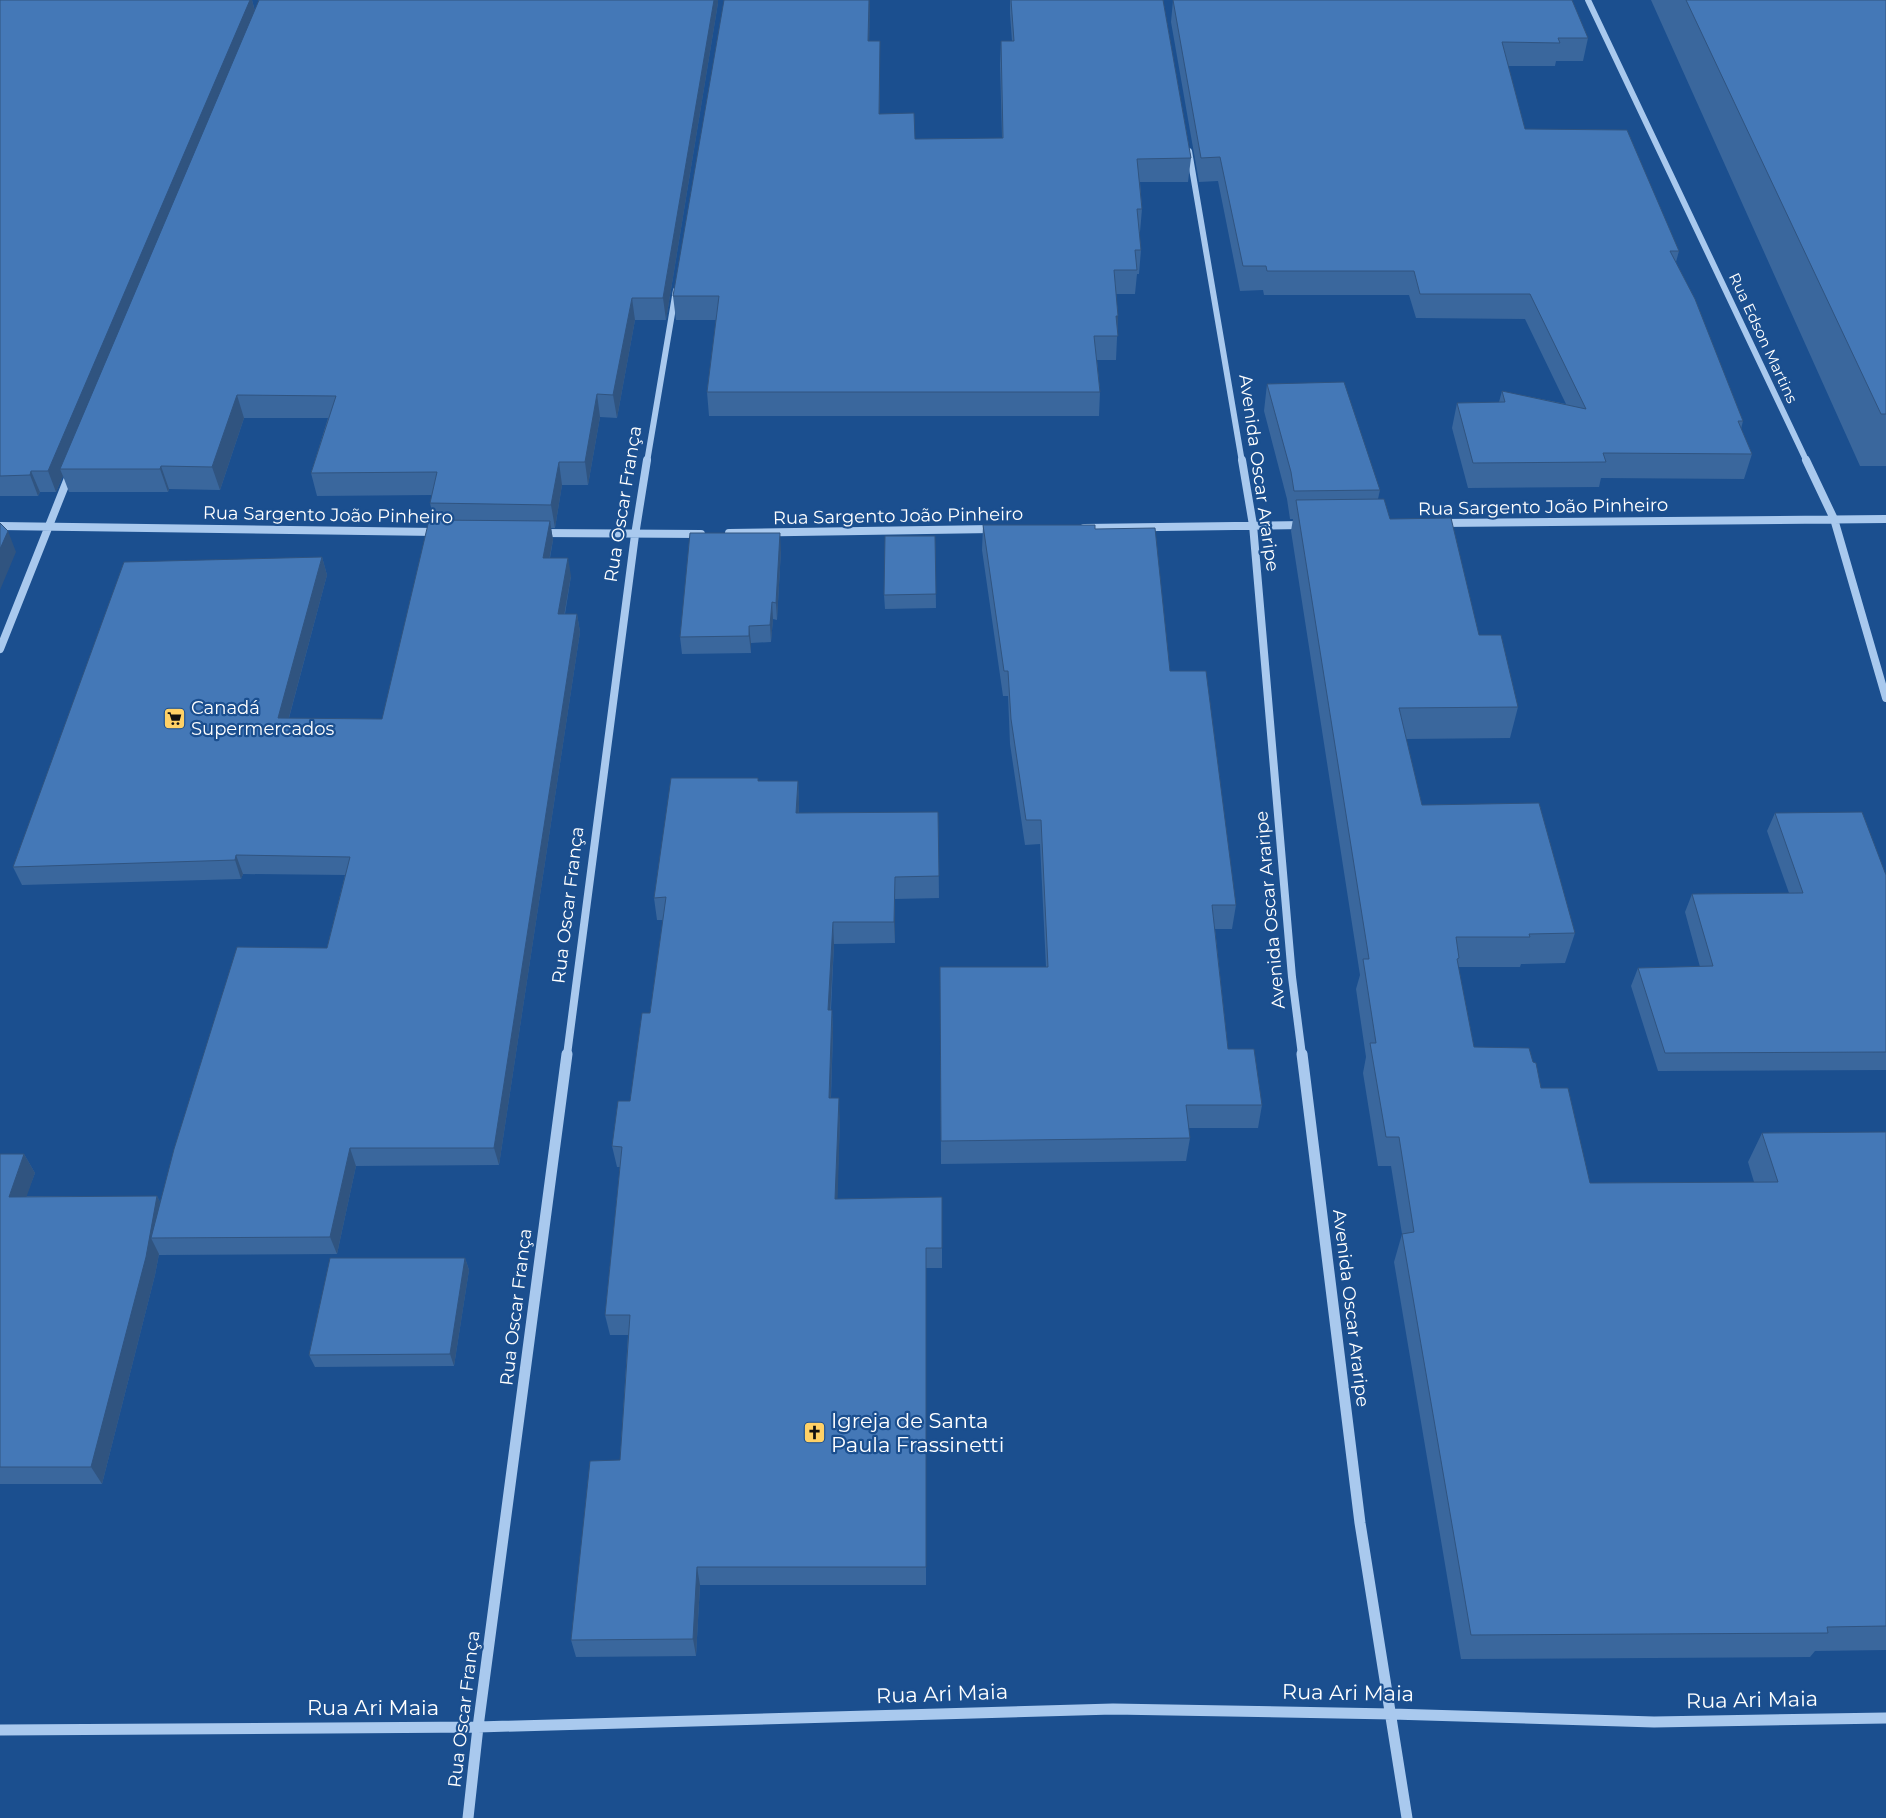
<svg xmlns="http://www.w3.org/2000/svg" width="1886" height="1818" font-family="Montserrat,sans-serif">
<rect width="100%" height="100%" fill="#1b4f8f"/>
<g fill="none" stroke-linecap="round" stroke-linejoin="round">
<!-- minor-far2 -->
<path stroke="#a9c9ee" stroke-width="6" d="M1588,0L1807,462
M1189,151L1242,462
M647,462L676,290"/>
<!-- minor-far1 -->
<path stroke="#a9c9ee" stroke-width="8" d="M1242,460L1253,525L1292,977L1302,1055
M1806,460L1834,519L1886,698
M1441,523L1886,519
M0,526L436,532
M1084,528L1303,525
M541,533L701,534
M729,533L993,529
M0,649L70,473
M567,1055L635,535L647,460"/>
<!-- minor -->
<path stroke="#a9c9ee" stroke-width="11" d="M1302,1054L1360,1523L1407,1818
M0,1730L478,1727L1113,1709L1392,1714L1654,1722L1886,1718
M468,1818L478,1727L567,1054"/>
</g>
<!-- wall -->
<path fill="#3a679d" d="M0,0H252L255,11L259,0H718V3L666,320H635L617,418L600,417L588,485H562L555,528H551L553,540L550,558L571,576L565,614H577L580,632L499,1165L356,1166L337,1254L159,1255V1254L155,1275L102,1484H0V1154H24L35,1173L26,1196H157L160,1202L327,948L345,875L243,874L241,879L22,885L13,867L322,557L327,575L289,718L382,719L434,520L430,503L432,495L317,496L311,473L328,418H244L220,490L169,489L168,492H69L63,476L56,492H40L38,496H0Z
M870,0L869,41L880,64V114L915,139L1002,138L1000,64L1001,41H1012L1010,14V0H1163L1191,158L1188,182H1140L1142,209L1140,232H1139L1141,250L1139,274H1137L1135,294H1116L1118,316L1116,360H1097L1100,392L1099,416H709L707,392L716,320H676L673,296Z
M1173,0L1588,38L1583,61H1556L1555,66H1508L1525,129L1679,251L1676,262L1743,421L1741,429L1752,454L1744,479L1601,478L1599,487L1468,488L1452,428L1457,403L1499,402L1502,391L1566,404L1525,319L1416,318L1409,295H1264L1263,290L1240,291L1218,181L1199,182L1171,22Z
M1651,0H1886V466H1860Z
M1267,384L1380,490L1378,499L1390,519L1479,635L1518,707L1510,738L1406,739L1422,805L1575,933L1565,963L1521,964L1520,967H1458L1474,1047L1541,1088L1590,1183L1754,1182L1748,1162L1762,1133L1886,1132V1650L1815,1651L1810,1657L1461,1659L1394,1262L1402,1234L1391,1166H1378L1363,1073L1366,1057L1356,989L1360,975L1291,531L1293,519H1290L1287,499L1264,411Z
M983,525L1095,529L1170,671L1236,905L1232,929H1215L1228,1049L1262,1105L1258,1128H1188L1190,1138L1186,1161L941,1164L940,967H1046L1040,844L1025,845L1010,744L1008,696H1003L982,550Z
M935,536L936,608L885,609L884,595Z
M781,550L777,620L773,619L771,642L751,643V653L682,654L680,637Z
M758,781H798L799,803V813L938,812L939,898L895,899V943L834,944L831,1010H832L833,1032L831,1098L840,1119L837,1199L942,1197V1268H926V1585H700L696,1656L576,1657L571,1640L620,1460L628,1335H610L605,1315L620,1167H617L612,1146L630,1101L650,1013L663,920H657L654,898Z
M1775,813L1886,875V1070L1658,1071L1631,986L1638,968L1700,967L1685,912L1692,894L1789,893L1767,831Z
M465,1258L469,1270L454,1366L315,1367L309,1355Z"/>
<!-- shaded-wall -->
<path fill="#305480" d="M250,0H252L256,16L60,469L63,476L56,492L48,471Z
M714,0H718V3L666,320L663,298Z
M869,0H870L869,64L868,41Z
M880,41V137L879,114Z
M632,298L635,320L617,418L613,395Z
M1116,316H1118L1117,336Z
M597,394L600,417L588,485L585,462Z
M237,395L244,418L220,490L212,467Z
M559,462L562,485L555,528L551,505Z
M161,466L169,489L168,492L160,469Z
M31,471L40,492L38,496L30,475Z
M550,521L553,540L546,576L543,558Z
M8,531L16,552L0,590V549Z
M780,533L781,550L777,620L776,603Z
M322,557L327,575L284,736L278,718Z
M568,558L571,576L561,633L558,614Z
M772,602L773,619L771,642L770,625Z
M577,614L580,632L499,1165L494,1148Z
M749,626L751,643V653L749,636Z
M798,781L799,803L798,835L796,813Z
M236,855L243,874L241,879L235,860Z
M895,877V943L894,922Z
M833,922L834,944L829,1032L828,1010Z
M832,1010L833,1032L830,1119L829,1098Z
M839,1098L840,1119L837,1219L835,1199Z
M350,1148L356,1166L337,1254L330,1237Z
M24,1154L35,1173L20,1215L9,1197Z
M157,1196L166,1214L151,1238L159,1254L155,1275L102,1484L91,1467Z
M465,1258L469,1270L454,1366L450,1354Z
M697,1567L700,1585L696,1656L693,1639Z"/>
<!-- building -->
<path fill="#4478b7" stroke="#305480" d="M0,0H250L48,471H31L30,475L0,476Z
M259,0H714L663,298H632L613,395L597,394L585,462H559L551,505L430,503L437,472L311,473L336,396L237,395L212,467L161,466L160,469H60Z
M724,0H869L868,41H880L879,114L914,113L915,139L1003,138L1001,41H1014L1011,0H1163L1191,158L1137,159L1142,209H1137L1141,250H1135L1137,270H1114L1118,316H1116L1118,336H1094L1100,392H707L719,296H673Z
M1173,0H1572L1588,38H1558L1560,43L1502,42L1525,129L1627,130L1679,251H1670L1695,299L1743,421H1738L1752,454L1603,453L1606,462L1473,463L1457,403L1505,402L1502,391L1586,409L1530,294H1420L1414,271H1267L1266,266H1243L1220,157L1201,158Z
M1686,0H1886V414H1881Z
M1344,382L1380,490L1294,491L1291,472L1267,384Z
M1384,499L1390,519L1451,518L1479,635H1501L1518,707L1399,708L1422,805L1539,803L1575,933L1529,934L1530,937H1456L1459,958L1457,959L1474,1047L1529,1048L1533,1062L1536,1063L1541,1088H1568L1590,1183L1778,1182L1762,1133L1886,1132V1626L1827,1627L1828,1633L1471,1635L1402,1234L1414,1232L1399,1137H1386L1370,1043H1376L1363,959H1369L1296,500Z
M429,520L550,521L543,558H568L558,614H577L494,1148H350L330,1237L151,1238L174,1149L237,947L327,948L350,857L236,855L235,860L13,867L124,562L322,557L278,718L382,719Z
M0,523L8,531L0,549Z
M983,525H1095V529L1155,528L1170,671H1206L1236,905H1212L1228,1049H1254L1262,1105H1186L1190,1138L941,1141L940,967H1048L1041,820H1026L1011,719L1008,671H1004Z
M690,533H780L776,603L772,602L770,625L749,626V636L680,637Z
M885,536H935L936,594L884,595Z
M671,778H758V781H798L796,813L938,812L939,876L895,877L894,922H833L828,1010H832L829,1098H839L835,1199L942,1197V1248H926V1567H697L693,1639L571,1640L590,1461L620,1460L630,1315H605L622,1147L612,1146L618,1101H630L642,1013H650L666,897L654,898Z
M1862,812L1886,875V1052L1665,1053L1638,968L1713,966L1692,894L1803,893L1775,813Z
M0,1154H24L9,1197L157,1196L146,1257L91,1467H0Z
M330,1258H465L450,1354L309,1355Z"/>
<!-- icons -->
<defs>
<symbol id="supermarket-square" viewBox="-11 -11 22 22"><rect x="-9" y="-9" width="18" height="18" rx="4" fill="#ffd166" stroke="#1b4f8f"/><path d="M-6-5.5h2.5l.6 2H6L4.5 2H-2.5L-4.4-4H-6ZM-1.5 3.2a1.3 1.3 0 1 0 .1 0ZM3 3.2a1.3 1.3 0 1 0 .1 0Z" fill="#111"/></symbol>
<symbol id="church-square" viewBox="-11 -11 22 22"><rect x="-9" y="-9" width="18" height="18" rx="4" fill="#ffd166" stroke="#1b4f8f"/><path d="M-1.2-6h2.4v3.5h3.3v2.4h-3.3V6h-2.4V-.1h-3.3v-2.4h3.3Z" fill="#111"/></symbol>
</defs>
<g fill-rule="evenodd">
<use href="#supermarket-square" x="162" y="706" width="25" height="25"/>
<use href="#church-square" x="802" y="1420" width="25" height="25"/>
</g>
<g text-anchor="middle" stroke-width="4.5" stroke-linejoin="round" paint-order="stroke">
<!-- far-street labels -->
<g font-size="15" fill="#fff" stroke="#1b4f8f">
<text transform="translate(1763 338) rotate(65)" y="5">Rua Edson Martins</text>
</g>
<!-- street labels -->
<g font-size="18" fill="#fff" stroke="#1b4f8f">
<text transform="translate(1259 473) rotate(82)" y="6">Avenida Oscar Araripe</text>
<text transform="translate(623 504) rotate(-81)" y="6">Rua Oscar França</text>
<text transform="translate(1543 507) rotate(-1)" y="6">Rua Sargento João Pinheiro</text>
<text transform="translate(328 515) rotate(1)" y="6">Rua Sargento João Pinheiro</text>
<text transform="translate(898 516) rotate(-1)" y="6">Rua Sargento João Pinheiro</text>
<text transform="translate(568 905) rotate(-83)" y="6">Rua Oscar França</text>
<text transform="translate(1270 910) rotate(-95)" y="6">Avenida Oscar Araripe</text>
<text transform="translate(516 1307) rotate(-83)" y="6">Rua Oscar França</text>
<text transform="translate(1351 1308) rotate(83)" y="6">Avenida Oscar Araripe</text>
<text transform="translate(464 1709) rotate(-83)" y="6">Rua Oscar França</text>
</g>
<!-- poi labels -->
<g font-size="18" fill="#fff" stroke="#1b4f8f" text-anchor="start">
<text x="191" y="714">Canadá<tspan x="191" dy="21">Supermercados</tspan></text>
</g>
<!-- near-poi labels -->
<g font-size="21" fill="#fff" stroke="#1b4f8f" text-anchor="start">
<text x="831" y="1428">Igreja de Santa<tspan x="831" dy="24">Paula Frassinetti</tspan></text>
</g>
<!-- near-street labels -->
<g font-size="21" fill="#fff" stroke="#1b4f8f">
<text transform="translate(1348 1693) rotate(1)" y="7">Rua Ari Maia</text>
<text transform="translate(942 1694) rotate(-2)" y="7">Rua Ari Maia</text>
<text transform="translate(1752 1700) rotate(-1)" y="7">Rua Ari Maia</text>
<text x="373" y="1715">Rua Ari Maia</text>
</g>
</g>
</svg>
